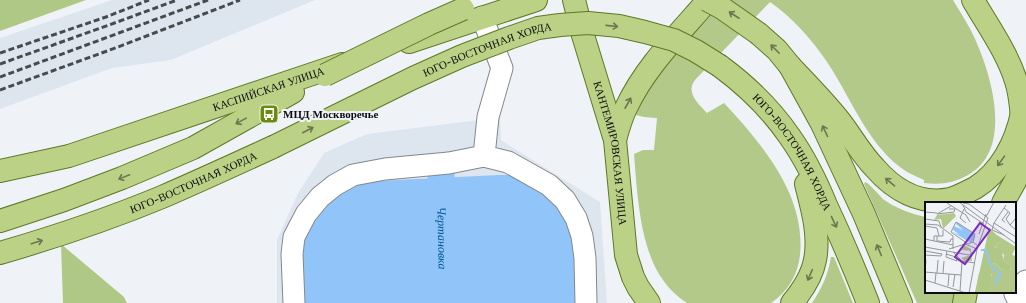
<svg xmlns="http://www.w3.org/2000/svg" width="1026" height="303" font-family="'Libre Baskerville',serif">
<rect width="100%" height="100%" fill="#eff3f7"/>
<!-- built -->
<path fill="#dde6ef" d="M112,0H315L171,60L112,68L0,109V38Z
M500,113L501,140L600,202L607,303H277V240L298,193L324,153L367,134L479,120Z"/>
<!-- green -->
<path fill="#b2c989" d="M718,0H953C962,15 972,30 978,46C993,81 1012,151 968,175C953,183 942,185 924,183V180C916,176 907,173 900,167C866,141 850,96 827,62C812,40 793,18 770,2L695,80C685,93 699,104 707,113L724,103C762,144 806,195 800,255C798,274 788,292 771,303H687C678,297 669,289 663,280C640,249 637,192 634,154L643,150H654L657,118L644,117L636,115L641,94Z
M865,182C870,184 878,194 883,199C895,208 911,214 926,217V292H956L954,303H917L864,184Z
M831,257H834L853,303H812C822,288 828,275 831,257Z"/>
<!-- forest -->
<path fill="#b0c885" d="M0,0H86L0,31Z
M61,244L124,297L127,303H63Z"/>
<!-- water -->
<path fill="#91c5fa" d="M499,175H513L542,186L574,229L580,303H454L451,183L432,185L434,303H303L302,252L305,238L318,211L355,182Z"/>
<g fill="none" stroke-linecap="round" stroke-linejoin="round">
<!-- river -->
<path stroke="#91c5fa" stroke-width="27" id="s1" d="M441,172L443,303"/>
<defs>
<path id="minor" d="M482,17L502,68L488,117L484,156
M294,303L292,254L294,237L306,214L320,197L335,185L353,175L385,169L449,163L484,156L508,162L549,185L565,200L576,218L582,236L585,258L586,303
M1020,303L1015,294L1018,287L1026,281"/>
<g id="major">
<path id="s2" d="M574,0L582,32L615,140L626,255L633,277L638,287L649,303"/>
<path d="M973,0C988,26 1007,52 1016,81C1020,93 1021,106 1022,118C1025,136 1025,156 1019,173C1015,183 1008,193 1003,203"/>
<path d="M759,34L777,50L790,66L822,124L864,214L901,303"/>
<path d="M409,42L536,0"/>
<path id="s3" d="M720,66C747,86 771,109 790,137C805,158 816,181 826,205C841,237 855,270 868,303"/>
<path d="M790,66C806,83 824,101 839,120C851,135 861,154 875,168C894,190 920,205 950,199C958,197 967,192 975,188C1001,172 1016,142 1022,113"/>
<path d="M615,140C618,129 621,118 626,108C645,67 679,34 708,0"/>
<path id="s4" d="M0,171L69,156L342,64"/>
<path d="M0,221L64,200L122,178L193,148L293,92"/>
<path id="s5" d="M0,253C55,237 109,219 162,197C199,181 236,164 273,147"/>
<path d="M792,303C802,291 812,276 815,260C820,235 812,208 806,184"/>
<path d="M964,303L966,292"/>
</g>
</defs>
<!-- minor casing -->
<use href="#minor" stroke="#84888b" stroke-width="23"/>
<!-- major casing -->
<use href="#major" stroke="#5f7826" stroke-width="24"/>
<!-- minor -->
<use href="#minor" stroke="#fff" stroke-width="21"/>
<!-- major -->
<use href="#major" stroke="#bbd185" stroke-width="22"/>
<!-- rail -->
<path stroke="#484b4d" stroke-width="3" stroke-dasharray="6 3" stroke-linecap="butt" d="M0,53L106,17L149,0
M0,64L109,25L177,0
M0,77L208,0
M0,90L118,47L240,0"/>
<defs>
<g id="major-bridge">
<path d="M707,0L722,8L759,34"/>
<path d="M325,75L429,24L463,9"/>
<path id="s6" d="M273,147L413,78L462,56L509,38L538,28L560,25L588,23L619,26L645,32L674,40L696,51L720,66"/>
</g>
</defs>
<!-- major-bridge casing -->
<use href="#major-bridge" stroke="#5f7826" stroke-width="24" stroke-linecap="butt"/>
<!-- major-bridge -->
<use href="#major-bridge" stroke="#bbd185" stroke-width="22"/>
</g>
<!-- one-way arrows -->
<defs><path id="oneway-shaft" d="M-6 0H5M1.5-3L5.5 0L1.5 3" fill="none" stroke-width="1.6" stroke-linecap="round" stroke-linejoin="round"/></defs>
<g stroke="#6b784f">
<use href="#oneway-shaft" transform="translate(734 15) rotate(-147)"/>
<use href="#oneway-shaft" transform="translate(612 26) rotate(6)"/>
<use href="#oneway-shaft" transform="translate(775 49) rotate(-135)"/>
<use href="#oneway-shaft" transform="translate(628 103) rotate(-61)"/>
<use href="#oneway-shaft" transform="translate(241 121) rotate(151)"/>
<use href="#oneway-shaft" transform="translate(308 130) rotate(-27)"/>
<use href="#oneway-shaft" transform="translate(825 131) rotate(-115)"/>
<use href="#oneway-shaft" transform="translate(1001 161) rotate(126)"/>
<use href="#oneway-shaft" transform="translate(124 177) rotate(158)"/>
<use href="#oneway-shaft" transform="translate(890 182) rotate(-140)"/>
<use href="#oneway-shaft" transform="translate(834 222) rotate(65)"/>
<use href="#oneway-shaft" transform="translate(37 242) rotate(-17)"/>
<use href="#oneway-shaft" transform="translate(879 250) rotate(-113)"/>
<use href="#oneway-shaft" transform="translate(810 275) rotate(113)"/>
</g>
<!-- icons -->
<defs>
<symbol id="bus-square" viewBox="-11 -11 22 22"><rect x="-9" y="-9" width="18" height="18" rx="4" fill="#6b8b0b" stroke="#eff3f7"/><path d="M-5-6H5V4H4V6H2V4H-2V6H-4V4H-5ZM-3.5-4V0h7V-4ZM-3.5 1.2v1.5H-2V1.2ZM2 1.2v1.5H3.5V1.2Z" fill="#fff"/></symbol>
</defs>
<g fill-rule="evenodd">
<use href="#bus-square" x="258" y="103" width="22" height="22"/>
</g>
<g text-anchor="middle" stroke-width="4" stroke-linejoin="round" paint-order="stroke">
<!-- street labels -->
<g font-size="11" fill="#0a0c0d" stroke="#eff3f7">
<text dy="4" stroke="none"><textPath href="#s6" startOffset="236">ЮГО-ВОСТОЧНАЯ ХОРДА</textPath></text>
<text dy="4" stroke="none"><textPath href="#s4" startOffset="281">КАСПИЙСКАЯ УЛИЦА</textPath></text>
<text dy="4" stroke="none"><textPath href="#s2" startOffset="158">КАНТЕМИРОВСКАЯ УЛИЦА</textPath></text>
<text dy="4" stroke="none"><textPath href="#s3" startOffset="114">ЮГО-ВОСТОЧНАЯ ХОРДА</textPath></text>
<text dy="4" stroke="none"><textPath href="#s5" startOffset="206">ЮГО-ВОСТОЧНАЯ ХОРДА</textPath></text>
</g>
<!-- poi labels -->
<g font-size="11" font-weight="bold" fill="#0a0c0d" stroke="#eff3f7" text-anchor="start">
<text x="283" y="118">МЦД Москворечье</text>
</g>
<!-- water labels -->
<g font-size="12" font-style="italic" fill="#015593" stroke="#eff3f7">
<text dy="4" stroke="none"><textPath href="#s1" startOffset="66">Чертановка</textPath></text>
</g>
</g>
<!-- overview -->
<g transform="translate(925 202)">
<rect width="91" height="91" fill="#eff3f7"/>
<path d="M29,11L31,14L18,27L16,17L9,18L12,13ZM72,33L91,45L87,53L91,54V91H50L54,71L67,74L65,63L70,61L76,67L86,69L85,63L78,58L79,53L73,46L69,45L74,40ZM39,43L46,47L47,59H40L36,56L46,53L45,49L37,48Z" fill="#b2c989"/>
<path d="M64,26L74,35V40L69,45L77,47L78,58L85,63L86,70L76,67L70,61L65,63L67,71L63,91H50Z" fill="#b0c885"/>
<path d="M32,20L49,32L50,35L46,41L26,29L35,33L28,28L29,25L48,38L29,24L38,28L31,22Z" fill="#91c5fa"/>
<path fill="none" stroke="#91c5fa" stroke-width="2" d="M29,25L49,38M56,48H61L66,64L76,73L71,78V83"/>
<path fill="none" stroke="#939799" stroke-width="1" d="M34,0L91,42M22,1L41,13L45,20M38,1L44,2L63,16L52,47L44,91M38,3L41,10L59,22M79,6L85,11L81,17L85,23M24,7H30L29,10L12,12L26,4M39,7L35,16L41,21M0,10L12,11M61,15L69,0M91,16L85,23L91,28M0,17L14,19L16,25M80,20L77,18L83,10M69,21L81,3M0,22L13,23L28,34V47M0,24L12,26L14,34M54,32L61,12M79,33L67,28L69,21L91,35M12,34V39L25,40L26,37H28M0,37L28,43M9,39V34H18V28M48,40L43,42L26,30L31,20L50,32L48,40L53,44M0,45L44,53L51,48M24,47L40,42L52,47M0,49L17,52L16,54L0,53M28,50L37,59L50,61M21,52L31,55L32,59L21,55V54L22,49M0,70L11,71L10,81M0,70L1,58M11,71L36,73M12,71L13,58M18,71L19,59M0,78L41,91M23,84L24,72M28,85L30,72M35,89L37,60"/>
<path fill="#7b2cbf" fill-opacity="0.15" stroke="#7b2cbf" stroke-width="2" d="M55,21L65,28L40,62L30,55Z"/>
<rect width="91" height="91" fill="none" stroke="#0a0c0d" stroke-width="2"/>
</g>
</svg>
